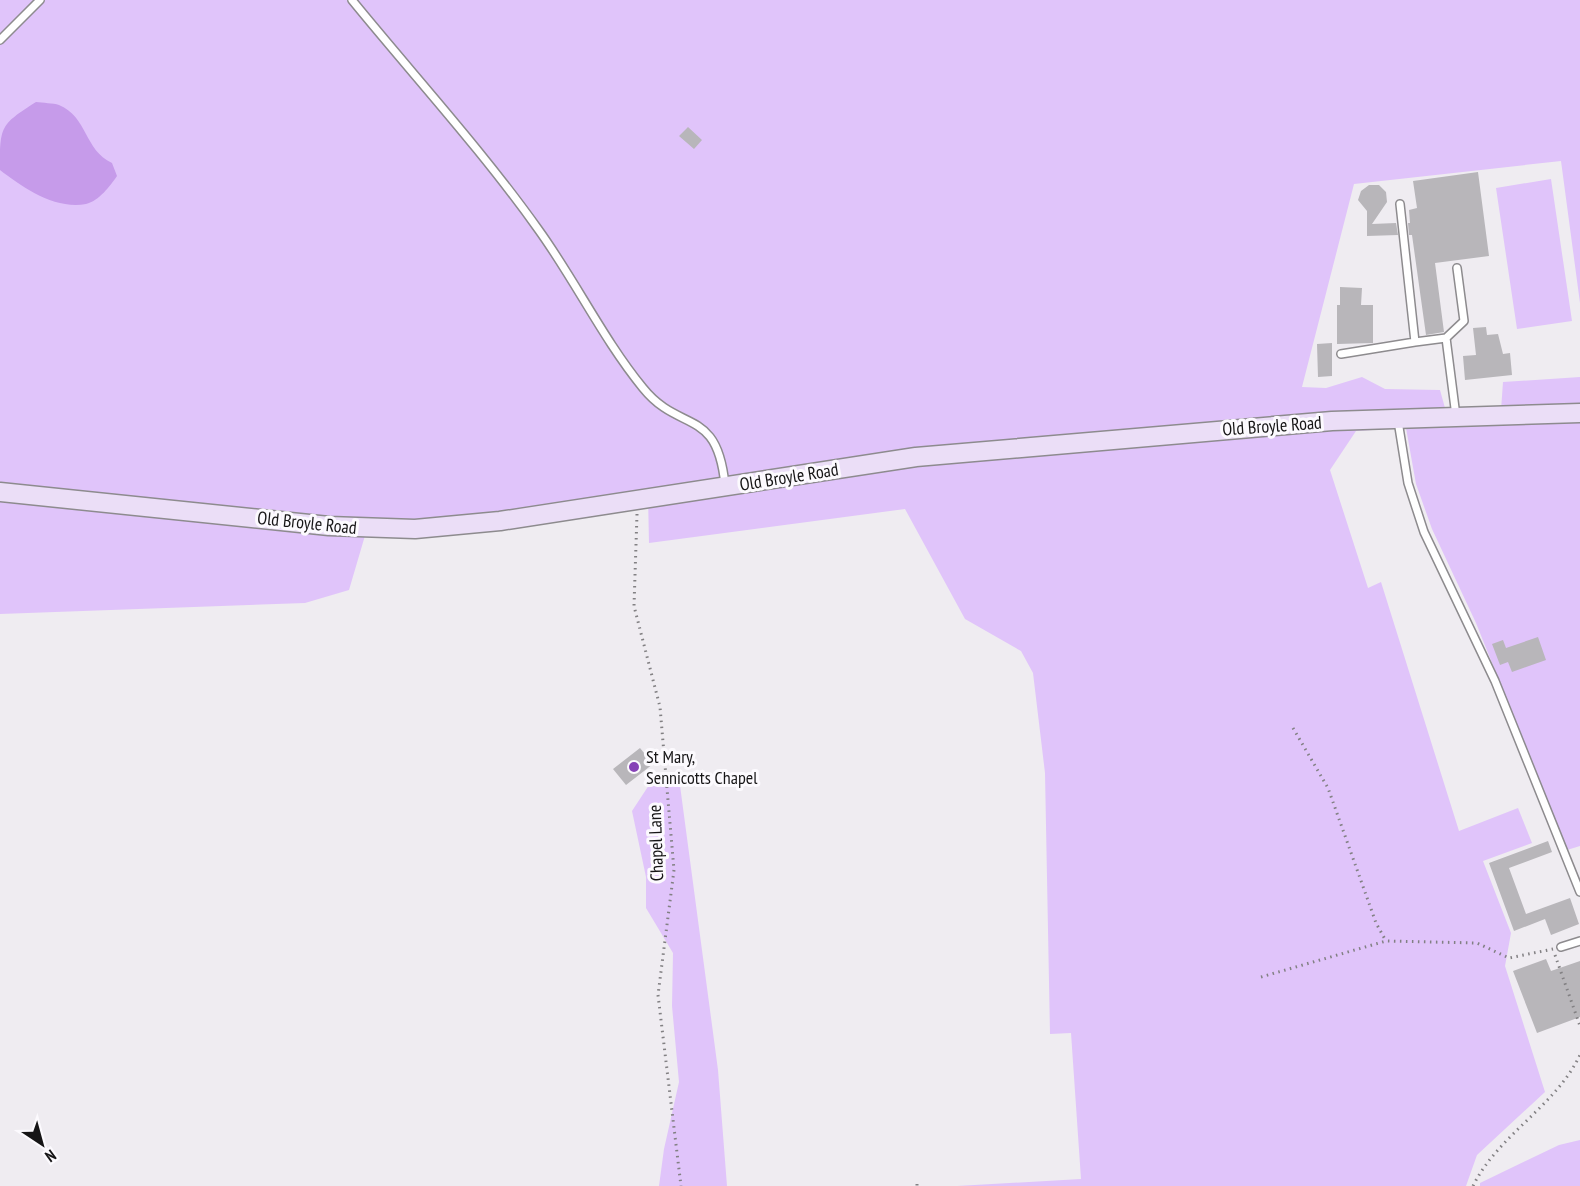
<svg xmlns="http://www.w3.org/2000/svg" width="1580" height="1186" font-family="'PT Sans Narrow',sans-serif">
<rect width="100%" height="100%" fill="#efecf1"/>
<!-- green -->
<path fill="#e0c4fa" d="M0,0H1580V303L1561,161L1354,184L1302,387L1326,388L1362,377L1385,389L1440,390L1450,426L1500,424L1503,382L1580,377V846L1567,850L1476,623L1432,529L1416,484L1406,428L1356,431L1330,470L1368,588L1381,582L1459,831L1518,808L1532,843L1483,861L1511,933L1505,966L1545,1092L1477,1155L1466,1186H957L1081,1179L1071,1033L1050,1034L1045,773L1033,673L1021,651L965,619L905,509L649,543L648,495L415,523L369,522L349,590L305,603L0,614Z
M1551,179L1572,321L1517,329L1496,188Z
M679,778L718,1070L727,1186H659L664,1149L679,1082L672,1006L673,953L646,908V877L632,811L651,782Z
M1580,1140V1186H1480V1183L1559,1145Z"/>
<!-- water -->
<path fill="#c69bea" d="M36,102C43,103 53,103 59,105C88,117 84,150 112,163L117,176C110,186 99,201 86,204C55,210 22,187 0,170C0,126 0,125 36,102Z"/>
<!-- building -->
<path fill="#b8b6ba" d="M688,127L702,140L694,149L679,136Z
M1478,172L1489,256L1435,263L1444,332L1426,335L1412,235H1409L1408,223H1410L1409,210L1417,208L1413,181Z
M1369,185H1379L1386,192L1387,202L1372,224L1396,223L1398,235L1367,236V211L1358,200L1361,191Z
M1340,287L1362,288L1361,305H1373V343L1337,344V305H1340Z
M1486,327L1487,335L1498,334L1503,354L1510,353L1512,375L1465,380L1463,356L1476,355L1473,328Z
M1332,343V376L1318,377L1317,344Z
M1538,637L1546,660L1512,672L1508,662L1500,665L1492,644L1503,640L1506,648Z
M640,748L653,764L626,785L613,769Z
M1548,841L1552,852L1509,868L1526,914L1570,898L1579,924L1551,935L1545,919L1514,931L1489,863Z
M1546,959L1551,971L1580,961V1017L1537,1033L1513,971Z"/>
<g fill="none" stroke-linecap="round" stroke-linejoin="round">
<defs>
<path id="lane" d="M352,0C414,76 481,149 538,229C575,280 603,339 643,388C680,434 717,406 725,485
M0,40L40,0
M1446,338L1456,416
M1415,342L1446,338L1464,321L1457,268
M1341,354L1415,342L1400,204
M1398,421L1408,483L1424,532L1495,681L1580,892
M1561,947L1580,941"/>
<path id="secondary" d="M0,492L329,526L415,529L500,521L916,457L1332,421L1580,413"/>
</defs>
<!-- lane casing -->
<use href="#lane" stroke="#8d8b8e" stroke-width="10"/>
<!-- secondary casing -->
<use href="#secondary" stroke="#8d8b8e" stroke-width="21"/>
<!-- path -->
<path stroke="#828083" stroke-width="3" stroke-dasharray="1.5 4.5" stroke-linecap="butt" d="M637,514L634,606L660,707L674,870L658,995L681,1186
M1293,728L1328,788L1376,923L1386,941
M1555,955L1580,1026
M1261,977L1386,941L1477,943L1509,958L1553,949
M917,1184V1186
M1473,1186C1498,1135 1555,1107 1580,1055"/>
<!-- lane -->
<use href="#lane" stroke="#fff" stroke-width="7"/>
<!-- secondary -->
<use href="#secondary" stroke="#ebdef7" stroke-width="18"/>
</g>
<!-- markers -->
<circle fill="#8642b6" stroke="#fcfafe" stroke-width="2" cx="634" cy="767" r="6"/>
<g text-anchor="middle" stroke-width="6" stroke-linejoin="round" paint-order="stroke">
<!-- street labels -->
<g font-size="18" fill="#161516" stroke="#fcfafe">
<text transform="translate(1272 426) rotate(-4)" y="6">Old Broyle Road</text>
<text transform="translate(789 477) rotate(-9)" y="6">Old Broyle Road</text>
<text transform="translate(307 523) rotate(6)" y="6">Old Broyle Road</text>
<text transform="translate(656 843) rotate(-92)" y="6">Chapel Lane</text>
</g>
<!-- poi labels -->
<g font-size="18" fill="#161516" stroke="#fcfafe" text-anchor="start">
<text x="646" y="763">St Mary,<tspan x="646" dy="21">Sennicotts Chapel</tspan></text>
</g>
</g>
<!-- north arrow -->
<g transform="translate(42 1144) rotate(144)" stroke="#fcfafe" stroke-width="4.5" paint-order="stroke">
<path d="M0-4.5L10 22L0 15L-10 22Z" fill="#161516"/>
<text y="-9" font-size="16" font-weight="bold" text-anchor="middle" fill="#161516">N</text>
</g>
</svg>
